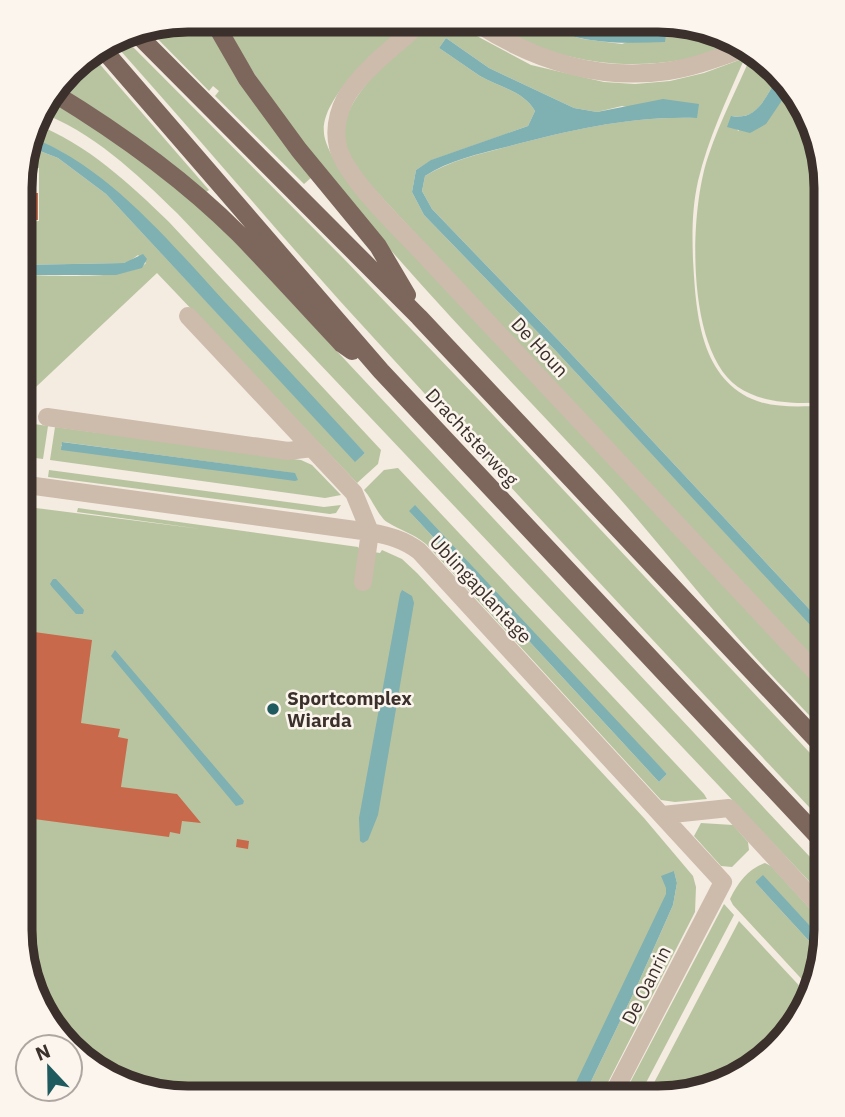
<svg xmlns="http://www.w3.org/2000/svg" width="845" height="1117" font-family="'IBM Plex Sans',sans-serif">
<rect width="100%" height="100%" fill="#f4ebe1"/>
<!-- green -->
<path fill="#b8c4a0" fill-rule="evenodd" d="M652,21C641,40 587,28 569,22Z
M665,21H680L724,39L727,45C712,51 697,57 681,60C618,71 547,60 494,23H537L561,33L583,39L622,44L665,27Z
M439,24H460L475,35L531,65L604,82L635,84L670,81L704,73L742,59L743,62C726,101 708,139 698,181C692,208 692,233 693,260C696,310 699,375 752,399C774,409 802,406 826,406V627L562,344L432,209L422,191L425,176C449,161 479,154 506,147C571,130 629,116 697,118L622,106L597,112L574,108L489,68L446,38L439,48C453,57 466,67 480,76C499,87 524,91 535,111L528,126L432,160L416,170L412,192L424,215L555,350L826,641L825,673L374,189C360,172 341,152 344,128C347,94 408,36 439,24Z
M406,25C381,49 314,100 325,139C331,161 350,180 363,198L825,693V732C798,703 769,673 742,643C692,587 646,526 594,470C463,329 324,193 225,27Z
M209,27C240,80 272,131 312,177L304,184L215,96L219,91L213,86L209,91L147,28Z
M121,35L346,261L480,401L825,769V824C663,651 500,477 340,301C263,215 189,127 112,41Z
M90,53L209,190L203,194L56,87L77,61Z
M754,54H759L778,77C765,97 758,121 732,116L738,131L783,98L789,90L808,113L826,187V402C797,404 763,404 738,387C685,350 689,209 709,154C720,121 737,89 751,56Z
M48,96C114,137 178,185 233,240L825,873V898L177,213C137,174 92,131 39,112Z
M35,124C86,143 131,185 169,222L381,450L378,464L357,483L157,273L20,402L21,275C47,275 129,281 146,263L138,255L130,261L124,263L21,265V222L39,221V168L21,169L27,146L58,158L106,194L355,461L365,453L113,189L62,152L30,137Z
M20,422L48,426L43,459L20,456V445L32,447L33,438L20,436Z
M55,427L301,460L312,465L341,495L325,498L50,460ZM63,442L294,473L61,446Z
M398,468L704,794L707,799L675,802L661,800L426,544C411,532 401,531 387,522C379,517 372,499 364,490L384,470ZM409,511L667,774L659,782Z
M49,470L324,507L341,505L336,513L330,514L48,477Z
M20,506L201,529L77,512L78,508L358,547L360,550L380,553L382,550L402,559L417,573L644,818L693,876L696,887L695,912L600,1098H583L637,986L673,905L677,883L674,871L675,893L575,1098L166,1096L94,1069L37,1004L19,930Z
M701,823L733,825L748,842L749,850L732,867L721,866L694,836Z
M765,863L771,866L825,925V942L763,876L755,882L821,954L809,987L733,905L730,899C738,883 748,869 765,863Z
M724,904L734,915L638,1098H622Z
M739,921L807,994L797,1023L732,1080L658,1098H646Z"/>
<!-- water -->
<path fill="#7fb0b2" d="M652,21H665V27H667L665,42C620,44 578,44 537,23C547,23 559,21 569,22C588,25 641,42 652,21Z
M446,38L489,68L574,108L597,112L663,99L699,104L697,118C630,116 571,130 506,147C479,154 449,160 425,176L422,191L432,209L562,344L826,627V642L555,350L424,215L412,192L416,170L431,160L528,126L535,111C524,91 499,87 480,76C466,67 453,57 439,48Z
M778,77L789,90L766,124L750,133L727,127L731,116C758,121 765,97 778,77Z
M30,137C105,164 171,243 224,301C271,351 318,402 365,453L355,462L106,194L58,158L27,146Z
M143,254L147,259L142,268L116,275H21V265L124,263Z
M62,442L295,473L298,480L295,481L61,450Z
M415,505L667,774L659,782L409,511Z
M53,579H56L84,610L83,614H76L52,587L50,584Z
M402,590L412,596L414,603L378,815L368,840L363,843L360,841L359,818L400,594Z
M115,650L244,801L243,804L236,806L111,656Z
M674,871L677,883L673,905L637,986L583,1098L569,1097L666,894V888L661,876Z
M763,875L825,942L821,954L755,882Z"/>
<!-- building -->
<path fill="#c8694b" d="M21,193H38V220H21Z
M20,630L92,640L81,723L120,729L118,737L128,739L121,787L177,794L201,823L182,821L180,834L170,832L169,837L19,817Z
M237,839L249,841L248,849L236,847Z"/>
<g fill="none" stroke-linecap="round" stroke-linejoin="round">
<!-- minor -->
<path stroke="#cdbbac" stroke-width="18" d="M419,24C398,44 371,63 353,87C340,103 333,126 338,147C347,181 407,235 432,263L825,682
M478,24C536,61 598,81 668,71C695,67 720,57 746,48
M188,316L354,493L370,532L363,582
M47,417L288,451L312,448
M20,484L370,532C389,536 403,539 419,551L723,882L611,1098
M663,815L729,808L825,912"/>
<!-- major -->
<path stroke="#7d675c" stroke-width="18" d="M217,27L247,79L299,150L378,246L407,295
M132,29L419,317L825,749
M101,47L381,371L825,844
M52,92C118,132 184,179 239,234C274,270 307,307 342,344L352,351"/>
</g>
<!-- markers -->
<circle fill="#1f5a5e" stroke="#fbf5ee" stroke-width="2.5" cx="273" cy="709" r="7"/>
<g text-anchor="middle" stroke-width="5" stroke-linejoin="round" paint-order="stroke">
<!-- street labels -->
<g font-size="19" fill="#3b302b" stroke="#fbf5ee">
<text transform="translate(540 347) rotate(47)" y="7">De Houn</text>
<text transform="translate(472 437) rotate(47)" y="7">Drachtsterweg</text>
<text transform="translate(481 589) rotate(47)" y="7">Ublingaplantage</text>
<text transform="translate(646 985) rotate(-63)" y="7">De Oanrin</text>
</g>
<!-- poi labels -->
<g font-size="19" font-weight="bold" fill="#3b302b" stroke="#fbf5ee" text-anchor="start">
<text x="287" y="705">Sportcomplex<tspan x="287" dy="22">Wiarda</tspan></text>
</g>
</g>
<!-- crop -->
<path d="M0 0H845V1117H0ZM188 32H658A156 156 0 0 1 814 188V930A156 156 0 0 1 658 1086H188A156 156 0 0 1 32 930V188A156 156 0 0 1 188 32Z" fill="#fbf5ee" fill-rule="evenodd"/>
<path fill="none" stroke="#3b302b" stroke-width="9" d="M188 32H658A156 156 0 0 1 814 188V930A156 156 0 0 1 658 1086H188A156 156 0 0 1 32 930V188A156 156 0 0 1 188 32Z"/>
<!-- north arrow -->
<g transform="translate(49 1068) rotate(338)"><circle r="33" fill="#fbf5ee" stroke="#aea6a0" stroke-width="2"/>
<path d="M0-5L12 26L0 18L-12 26Z" fill="#1f5a5e"/>
<text y="-10" font-size="19" font-weight="bold" text-anchor="middle" fill="#3b302b">N</text>
</g>
</svg>
